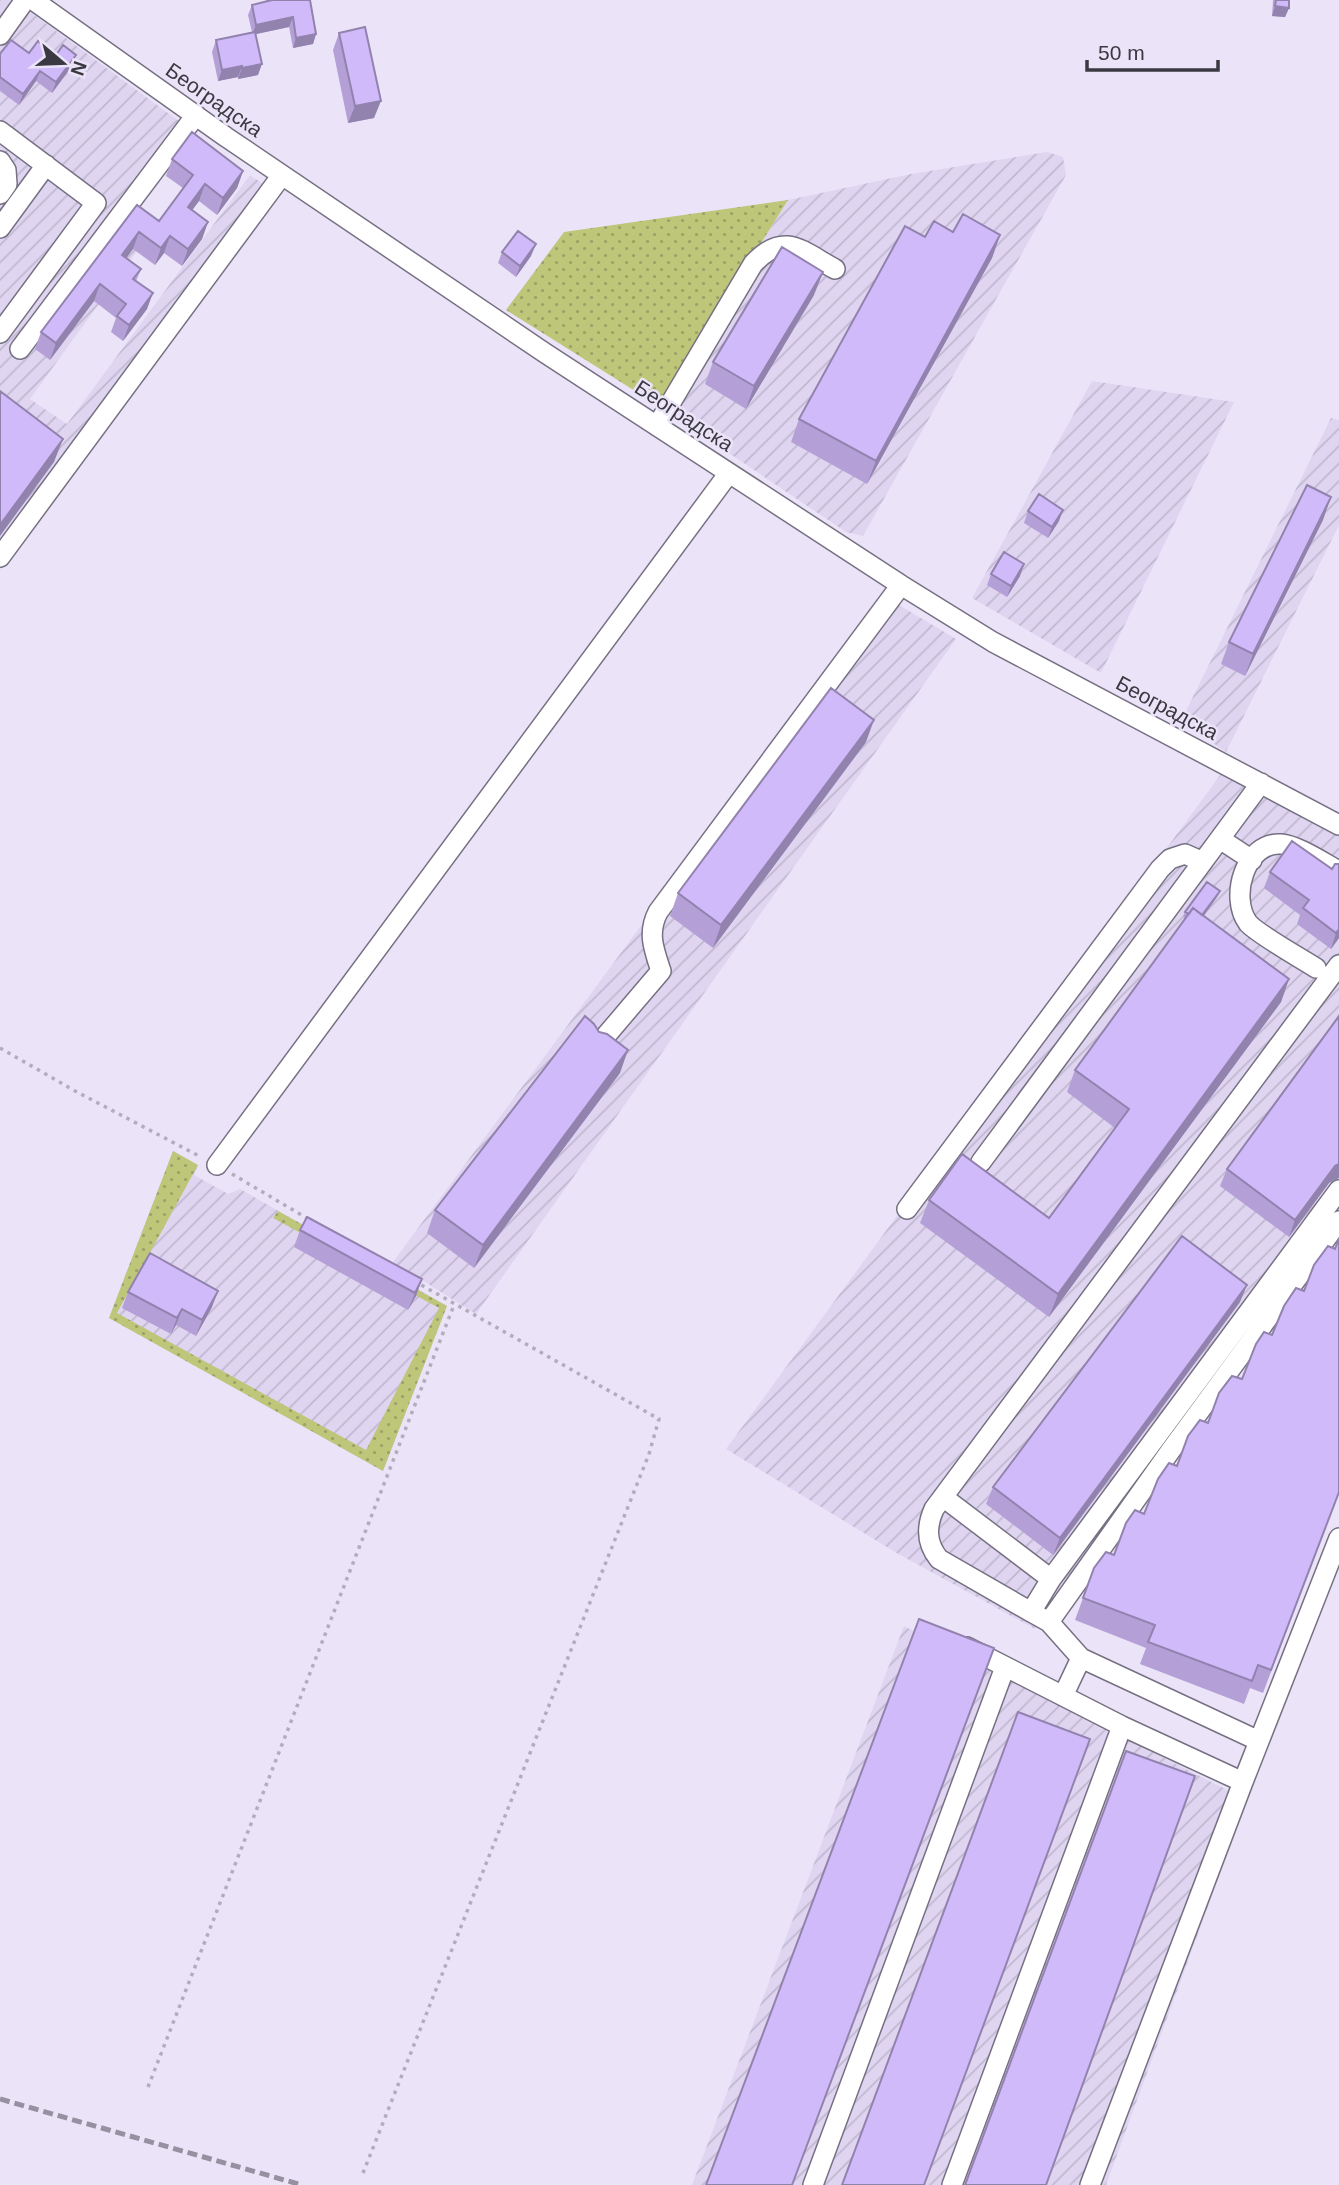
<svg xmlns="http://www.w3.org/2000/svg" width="1339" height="2185" font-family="Arial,sans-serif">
<defs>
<pattern id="industrial-furrows" width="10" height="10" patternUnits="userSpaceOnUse" patternTransform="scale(1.75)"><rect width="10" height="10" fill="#dfd5f1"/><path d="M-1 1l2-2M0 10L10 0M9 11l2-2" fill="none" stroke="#c0b8d0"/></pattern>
<pattern id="grass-dots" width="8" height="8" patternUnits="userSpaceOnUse" patternTransform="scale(1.75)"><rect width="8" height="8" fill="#bec67a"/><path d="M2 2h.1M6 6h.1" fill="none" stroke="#9ba265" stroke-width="1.8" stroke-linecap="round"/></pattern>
</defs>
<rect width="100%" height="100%" fill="#ebe4f9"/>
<!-- industrial -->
<path fill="url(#industrial-furrows)" d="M0,0H14L187,127L124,211L151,232L30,399L67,424L250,175L277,194L0,570Z
M1047,152L1063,157L1066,175L863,536L846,532L659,406L788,200L911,174Z
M1092,381L1234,402L1101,673L972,598Z
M1331,418L1339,420V525L1226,752L1181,721Z
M884,596L956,639L476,1314L393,1262Z
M1221,774L1339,836V1212L1035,1629L895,1552L726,1449Z
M173,1151L198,1165L194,1175L228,1194L240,1189L447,1306L383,1471L109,1318Z
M904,1626L1247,1800L1106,2185H692Z"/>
<!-- grass -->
<path fill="url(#grass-dots)" d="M788,200L659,406L506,310L564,232Z
M173,1151L198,1165L117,1313L366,1450L439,1308L273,1218L278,1211L447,1306L383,1471L109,1318Z"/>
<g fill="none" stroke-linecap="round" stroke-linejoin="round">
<defs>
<path id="minor" d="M33,0L226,137L545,353L901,585L993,642L1339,825
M0,35L25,0
M0,131L96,203L0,333
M0,161L6,170L7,184L0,194
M0,228L46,165
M20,349L196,115
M657,426L753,264C784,230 802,251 835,269
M0,557L282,175
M1220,839L1252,860
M1339,965L934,1509C926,1527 926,1543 939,1559L1031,1612L1051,1579L1339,1190
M1316,968C1302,959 1256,933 1248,923C1229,897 1245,842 1281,844C1297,845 1324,863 1339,871
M598,1045L661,971C654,950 647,933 658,912L901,585
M981,1162L1261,783
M217,1165L729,473
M907,1209L1160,869L1170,859L1185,854L1203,862
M943,1497L1051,1579
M1031,1612L1049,1622L1171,1450L1339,1221
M1049,1622L1081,1658L1259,1741
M967,1647L1122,1726L1243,1782
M1063,1696L1081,1658
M813,2185L1005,1667
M952,2185L1122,1726
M1090,2185L1243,1782L1339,1538"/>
</defs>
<!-- minor casing -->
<use href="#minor" stroke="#777083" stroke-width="22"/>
<!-- path -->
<path stroke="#b2adbd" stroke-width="3.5" stroke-dasharray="3.5 5" stroke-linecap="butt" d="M0,1048L77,1092L201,1157
M232,1174L310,1220
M148,2087L454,1305
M363,2173L649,1454L659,1419L416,1282"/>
<!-- minor -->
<use href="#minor" stroke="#fff" stroke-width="19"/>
<!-- rail -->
<path stroke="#9691a0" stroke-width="5" stroke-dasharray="10 5" stroke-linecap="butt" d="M0,2099L302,2185"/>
</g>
<!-- wall -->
<path fill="#b4a0d6" d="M266,0H310L316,34L313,44L293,48L289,27L256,34L258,75L238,79V77L218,81L212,52L216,40L252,32L248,15L252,5L267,2Z
M1273,0H1289V8L1285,17L1272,16Z
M339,33L374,118L348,123L333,50Z
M29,53L76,55L72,66L52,93L36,81L19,105L0,91V54Z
M172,159L243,171L237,188L217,215L199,201L192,210L208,222L202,239L182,266L164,253L155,265L133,249L126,258L141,269L136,281L147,309L123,341L111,332L116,318L94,301L50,360L35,349L41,332L137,205L159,221L183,188L166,176Z
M1000,235L992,258L867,484L791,442L799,419L925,237Z
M502,252L531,256L516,277L498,263Z
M814,295L746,409L705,384L713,362Z
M1028,511L1059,521L1048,538L1024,523Z
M1323,520L1245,676L1221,664L1229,642Z
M991,574L1020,576L1007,597L987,585Z
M866,742L713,948L670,916L678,893Z
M1332,869L1339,938L1331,949L1297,924L1300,915L1264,888L1270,872Z
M1217,897L1204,916L1289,979L1281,1002L1049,1317L920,1223L929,1200L1049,1218L1115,1128L1067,1092L1075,1070L1186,919L1183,917L1185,912Z
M620,1073L474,1268L427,1233L435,1210Z
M1227,1169L1329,1183L1289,1237L1220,1186Z
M300,1230L422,1279L416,1296L408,1310L294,1247Z
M128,1292L212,1307L196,1336L176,1325L171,1334L122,1308Z
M1240,1302L1053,1555L986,1504L993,1487Z
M1177,1466L1339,1493L1263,1693L1250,1688L1244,1704L1140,1664L1146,1648L1075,1620L1094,1568L1114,1555L1144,1514Z"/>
<!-- shaded-wall -->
<path fill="#9282ae" d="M1275,6L1289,8L1285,17L1272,16Z
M293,17L289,27L252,35L256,25Z
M316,34L313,44L293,48L296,38Z
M76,55L72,66L52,93L56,82Z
M262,64L258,75L238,79L242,68Z
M242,66L238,77L218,81L222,70Z
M40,71L36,81L19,105L23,94Z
M381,101L374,118L348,123L355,106Z
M243,171L237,188L217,215L223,198Z
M205,184L199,201L182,224L188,207Z
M208,222L202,239L182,266L188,249Z
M139,232L133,249L116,272L122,255Z
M1000,235L992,258L867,484L876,461Z
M170,236L164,253L155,265L161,248Z
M536,244L531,256L516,277L520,266Z
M823,272L814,295L746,409L754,386Z
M100,284L94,301L50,360L56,343Z
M153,293L147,309L123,341L129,325Z
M63,439L54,462L0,536V525Z
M1331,497L1323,520L1245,676L1253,654Z
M1063,510L1059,521L1048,538L1052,527Z
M1024,564L1020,576L1007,597L1011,586Z
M874,720L866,742L713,948L721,925Z
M1220,891L1217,897L1196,926L1198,921Z
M1339,929V938L1331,949L1336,933Z
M1289,979L1281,1002L1049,1317L1058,1294Z
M628,1050L620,1073L474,1268L483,1245Z
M1339,1164V1178L1329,1183L1289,1237L1295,1220L1335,1166Z
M422,1279L416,1296L408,1310L415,1293Z
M1247,1285L1240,1302L1053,1555L1060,1538Z
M218,1291L212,1307L196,1336L202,1320Z
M182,1309L176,1325L171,1334L177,1318Z"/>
<!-- building -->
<path fill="#d1baf9" stroke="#9282ae" stroke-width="2" d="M272,0H310L316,34L296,38L293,17L256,25L252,5Z
M1276,0H1289V8L1275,6Z
M365,27L381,101L355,106L339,33Z
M255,32L262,64L242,68V66L222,70L216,40Z
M11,40L29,53L38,41L56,55L63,45L76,55L56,82L40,71L23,94L0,77V54Z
M192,132L243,171L223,198L205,184L188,207L208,222L188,249L170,236L161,248L139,232L122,255L141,269L133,279L153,293L129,325L117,316L126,304L100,284L56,343L41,332L137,205L159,221L193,175L172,159Z
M963,214L1000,235L876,461L799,419L905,226L925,237L934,221L953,232Z
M518,231L536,244L520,266L502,252Z
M782,247L823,272L754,386L713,362Z
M0,391L63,439L0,525Z
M1307,485L1331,497L1253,654L1229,642Z
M1039,494L1063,510L1052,527L1028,511Z
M1004,552L1024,564L1011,586L991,574Z
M831,688L874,720L721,925L678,893Z
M1292,841L1332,869L1335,864H1339V929L1336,933L1303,908L1309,900L1270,872Z
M1207,882L1220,891L1202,915L1193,908L1189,914L1185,912Z
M1193,908L1289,979L1058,1294L929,1200L962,1154L1049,1218L1129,1109L1075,1070Z
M585,1016L594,1024L599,1032L607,1034L628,1050L483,1245L435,1210Z
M1339,1016V1164L1335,1166L1295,1220L1227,1169Z
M307,1217L422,1279L415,1293L300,1230Z
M1182,1236L1247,1285L1060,1538L993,1487Z
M1339,1238V1492L1271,1670L1258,1665L1252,1681L1148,1642L1155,1625L1083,1598L1094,1568L1106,1552L1114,1555L1126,1523L1135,1510L1144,1514L1158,1479L1169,1463L1177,1466L1188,1436L1200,1420L1208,1423L1219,1393L1232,1376L1242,1379L1256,1344L1264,1332L1272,1335L1284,1306L1296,1288L1304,1291L1314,1265L1328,1246L1335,1249Z
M150,1253L218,1291L202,1320L182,1309L177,1318L128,1292Z
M919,1619L994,1648L792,2185H706Z
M1018,1712L1090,1739L924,2185H842Z
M1126,1751L1195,1776L1046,2185H965Z"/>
<g text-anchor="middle" stroke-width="5" stroke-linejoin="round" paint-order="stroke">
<!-- street labels -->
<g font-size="21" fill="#3a3840" stroke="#ebe4f9">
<text transform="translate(214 100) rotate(35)" y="7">Београдска</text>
<text transform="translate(684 416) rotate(33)" y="7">Београдска</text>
<text transform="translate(1167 708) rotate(28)" y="7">Београдска</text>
</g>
</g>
<!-- north arrow -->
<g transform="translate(63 63) rotate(109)" stroke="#ebe4f9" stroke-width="5" paint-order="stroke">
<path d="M0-5L12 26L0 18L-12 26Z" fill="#3a3840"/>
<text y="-10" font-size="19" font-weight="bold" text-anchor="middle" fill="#3a3840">N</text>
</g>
<!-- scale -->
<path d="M1087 60v10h131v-10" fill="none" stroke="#3a3840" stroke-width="3.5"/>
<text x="1098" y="60" font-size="21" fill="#3a3840" stroke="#ebe4f9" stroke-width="5" paint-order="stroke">50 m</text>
</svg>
